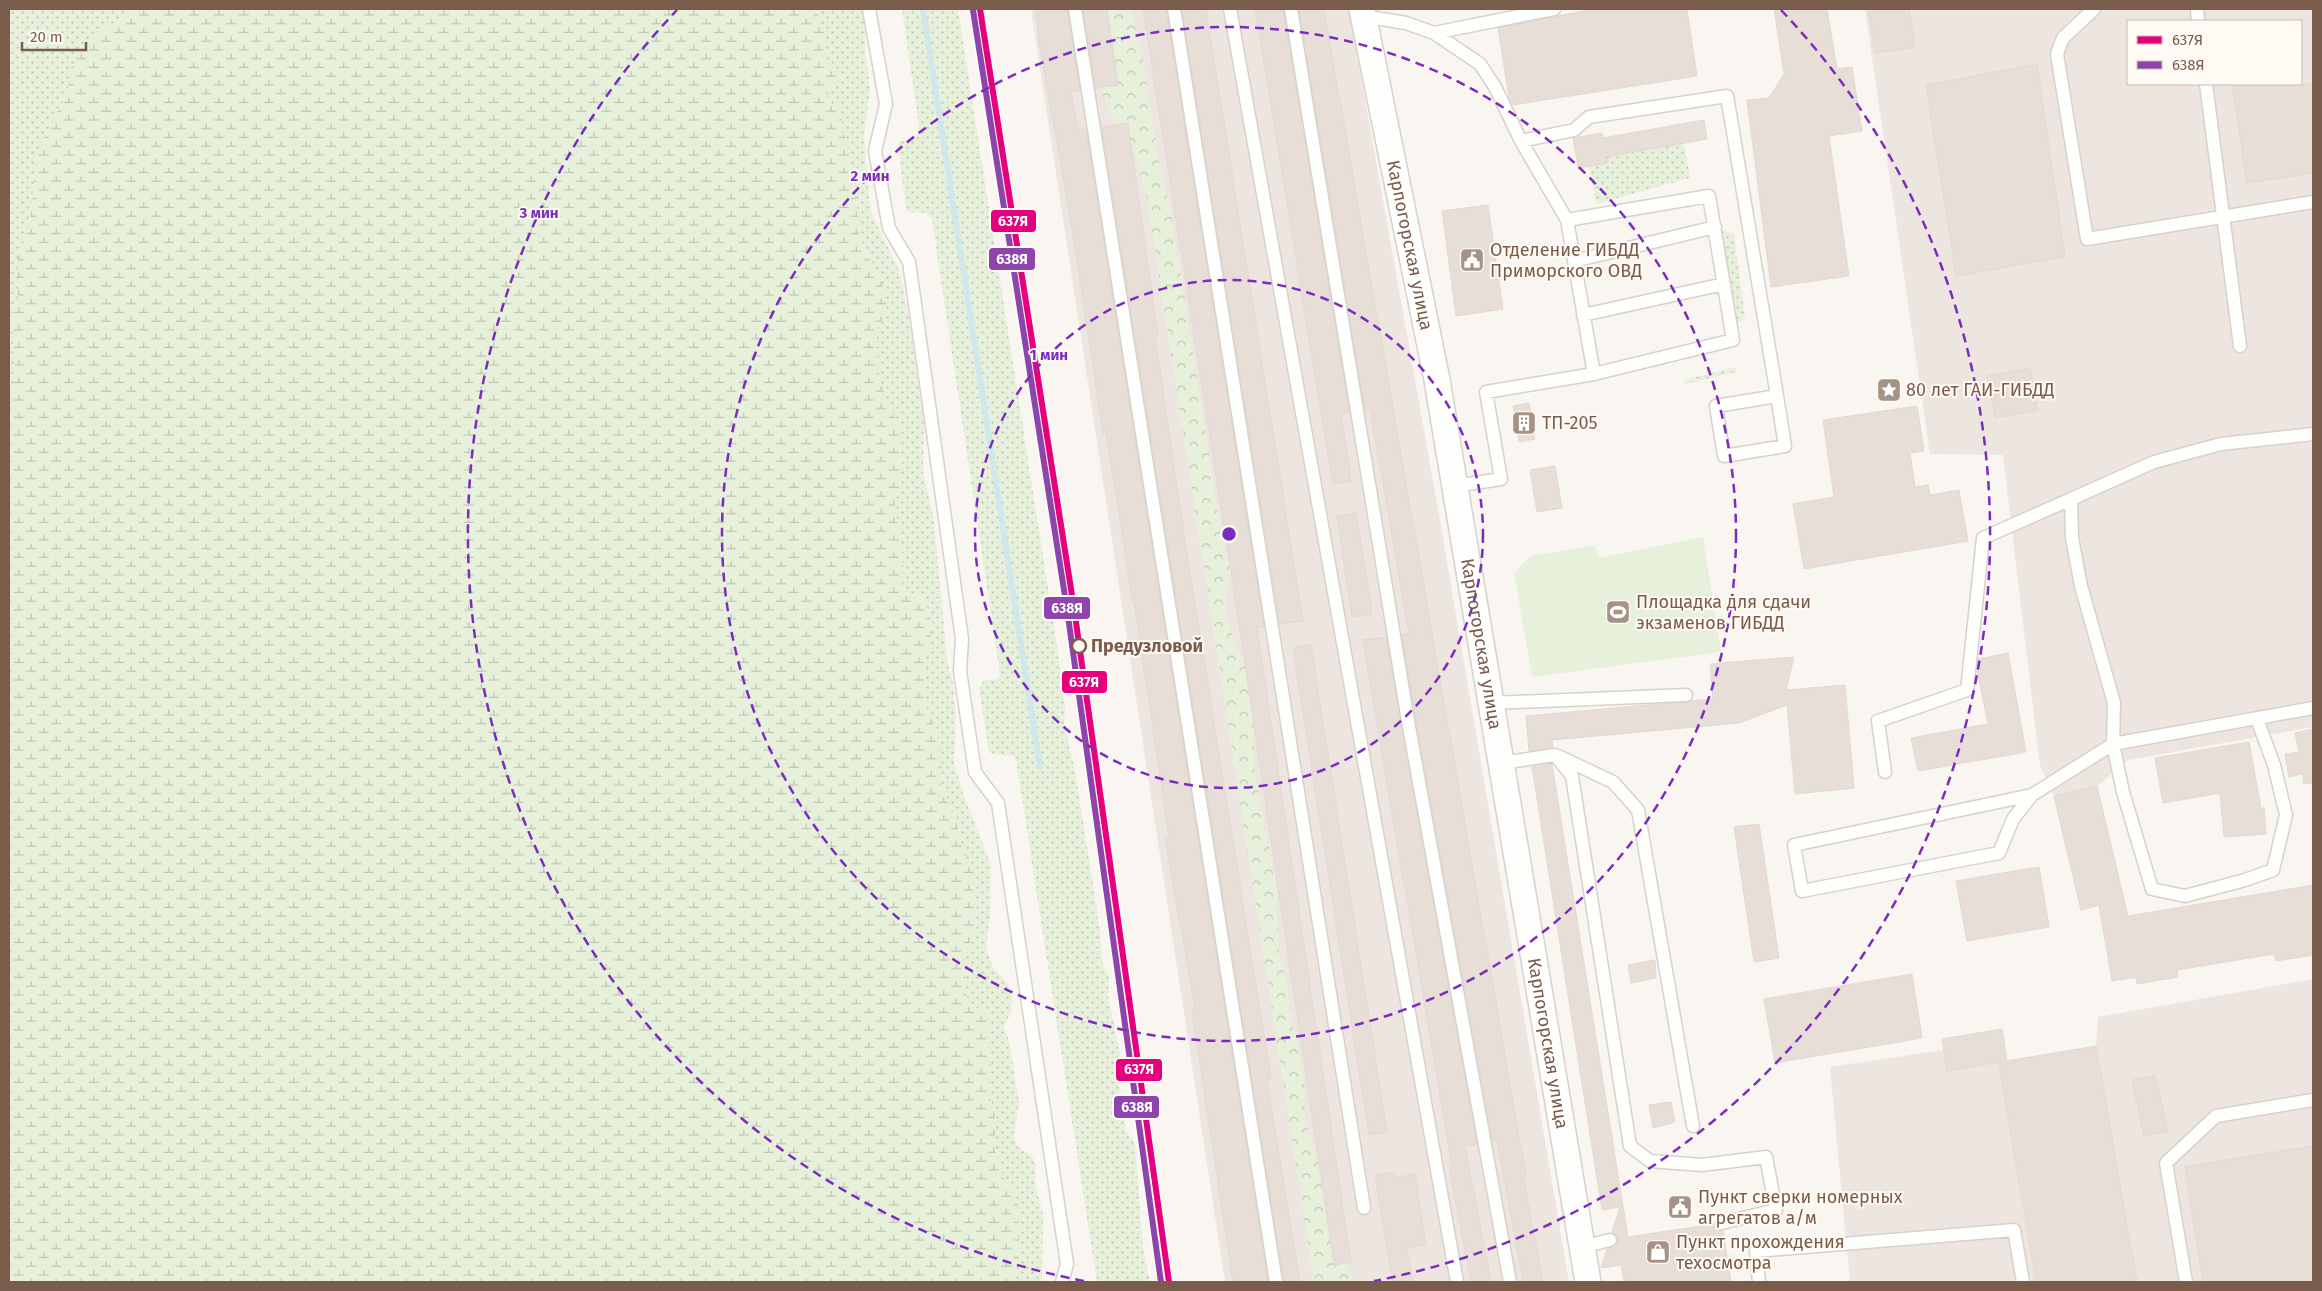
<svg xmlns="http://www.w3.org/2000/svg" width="2322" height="1291" font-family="'Fira Sans',sans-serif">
<defs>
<pattern id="grass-dots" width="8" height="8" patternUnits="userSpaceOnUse" patternTransform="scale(1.25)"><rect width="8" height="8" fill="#e7f0db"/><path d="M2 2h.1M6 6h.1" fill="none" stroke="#c0c6b4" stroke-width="1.8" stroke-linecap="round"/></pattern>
<pattern id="forest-crowns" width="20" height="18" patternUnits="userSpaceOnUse" patternTransform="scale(1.25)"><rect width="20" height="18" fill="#e7f0db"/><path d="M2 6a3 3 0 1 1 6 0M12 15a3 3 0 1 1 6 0" fill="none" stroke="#c0c6b4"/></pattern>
<pattern id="wetland-marsh" width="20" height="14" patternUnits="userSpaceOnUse" patternTransform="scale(1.25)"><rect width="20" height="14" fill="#e7f0db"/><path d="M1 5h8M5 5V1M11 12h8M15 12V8" fill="none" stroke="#c0c6b4"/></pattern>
</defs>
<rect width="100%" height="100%" fill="#f9f5f0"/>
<!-- industrial -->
<path fill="#ede5e0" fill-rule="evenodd" d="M1031,9H1349L1439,515L1569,1282H1225Z
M1865,9H2313V727L2128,760L2097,786L2054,796L2040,766L2003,455L1930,454ZM2128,21H2301V84H2128Z
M2313,979V1282H1850L1830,1067L1943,1050L1948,1071L2096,1046L2098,1017Z"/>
<!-- grass -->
<path fill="url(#grass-dots)" d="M10,9H136L91,37L84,48L67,94L37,152L30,220L18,257V301L12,314L15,378L9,396Z
M817,9H862L866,30L865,51L870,88L864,137L869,196L871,212L899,270L909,318L924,425L923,472L934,521L947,659L953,683L956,725L954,763L963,793L991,865L990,917L986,947L993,967L1007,983L1012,997L1011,1012L1004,1027L1009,1041L1019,1102L1014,1135L1017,1146L1032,1156L1036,1165L1035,1184L1043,1214L1042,1282H1012L1019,1241L1018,1201L1005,1181L995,1150V1113L989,1094L991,1057L987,1045L990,1013L975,1008L968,1000L965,988V959L975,927L972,873L960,840L957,820L941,786L942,772L937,734L925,704L924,659L929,646L933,625L925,601L917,593L907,595L903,583L902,550L895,506L902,460L879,378L878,365L876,330L886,314L887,301L881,282L860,238L856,198L846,139L839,128L842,122L827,97L832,85L843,79L827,56Z
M902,9H958L1061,672L1065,710L1064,722L1076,776L1100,930L1102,962L1109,977L1108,997L1123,1069L1119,1071L1118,1082L1126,1130L1135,1144L1143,1249L1150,1282H1097L1016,760L1013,756L993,754L989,751L979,689L984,680L998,679L1000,674L932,219L926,213L908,212L906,208L898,146L899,142L917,137L919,127Z
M1684,143L1690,178L1596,204L1589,166L1607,163L1606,156Z
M1721,230L1734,234L1745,319L1736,324Z
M1736,367V372L1685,384L1684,380Z"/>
<!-- forest -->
<path fill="url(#forest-crowns)" d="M1097,9H1131L1142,55L1159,165L1171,212L1222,538L1231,572L1225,604L1233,639L1248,670L1253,703L1255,775L1277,890L1279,955L1288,987L1292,1021L1304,1073L1305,1113L1308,1132L1321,1163L1345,1260L1352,1275L1353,1282H1314L1147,199L1135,155L1117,132L1100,88Z"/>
<!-- wetland -->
<path fill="url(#wetland-marsh)" d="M136,9H817L827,56L843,79L832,85L827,97L830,103L837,105L843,115L840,128L846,139L856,198L860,238L867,256L878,270L887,301L886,314L876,330L878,365L881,385L901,433V473L895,506L902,550L903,583L907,595L917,593L925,601L933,625L929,647L924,659L925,704L935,728L942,758L941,786L957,820L960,840L972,873L975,927L965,959V988L968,1000L975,1008L990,1013L991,1020L987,1045L991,1057L989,1094L995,1113V1150L1005,1181L1018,1201L1019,1241L1016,1271L1012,1282H9V396L15,378L12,313L18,301V257L30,220L37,152L67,94L71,69L76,58L91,37Z"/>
<!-- park -->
<path fill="#e7f0db" d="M1703,537L1721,652L1532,677L1514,573L1530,556L1595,545L1599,558Z"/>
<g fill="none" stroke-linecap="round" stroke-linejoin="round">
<!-- stream -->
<path stroke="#d0e8ea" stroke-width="6" d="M923,9L1040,767"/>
</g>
<!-- building -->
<path fill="#e6ded7" stroke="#e2d8d2" d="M1036,9H1067L1080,91L1071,92L1078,130L1086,129L1268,1282H1233L1192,1010L1195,1009L1165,836H1169L1134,602L1133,603L1106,432L1103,433L1072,227L1039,42Z
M1083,9H1107L1118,85L1096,88Z
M1143,9H1166L1264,627L1257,628L1351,1262L1334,1265L1235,597Z
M1182,9H1206L1303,621L1280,624Z
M1255,9H1283L1349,412L1341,414L1351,481L1333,484Z
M1299,9H1324L1526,1176H1523L1543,1282H1523L1497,1140L1493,1141L1417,726L1402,634L1409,633L1370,409L1365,410Z
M1593,9H1687L1697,76L1513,105L1509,97L1498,28Z
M1774,9H1827L1837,69L1852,67L1862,131L1829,136L1849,276L1771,287L1747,100L1769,98L1784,74Z
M1868,9H1909L1915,47L1875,53Z
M2037,64L2065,257L1956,276L1926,85Z
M2232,84H2313V173L2247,183Z
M1704,120L1707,139L1606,157L1607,163L1578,168L1573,138L1602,133L1603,138Z
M1128,123L1158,336L1155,337L1186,547L1271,1079H1267L1300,1282H1284L1102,127Z
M1488,205L1503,309L1456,316L1442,211Z
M2030,368L2038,410L1995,418L1987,376Z
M1529,403L1535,439L1519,442L1513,406Z
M1917,406L1924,451L1910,453L1915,487L1928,485L1930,495L1959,490L1968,541L1804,569L1793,504L1834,497L1823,420Z
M1555,466L1562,508L1537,512L1530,470Z
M1356,513L1372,614L1352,617L1337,516Z
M1386,637L1477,1144L1465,1146L1491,1282H1471L1449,1167H1452L1363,640Z
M1311,645L1387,1132L1369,1135L1293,648Z
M2008,653L2026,752L1918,771L1911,738L1988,724L1977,669L1978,659Z
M1794,657L1786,690L1845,685L1854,788L1795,794L1787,705L1739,723L1552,740L1553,747L1529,751L1526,716L1713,699L1710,664Z
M2313,729V783L2304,784L2303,774L2289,777L2285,754L2299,752L2295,733Z
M2249,742L2261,808H2264L2266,834L2224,837L2220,793L2163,803L2155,758Z
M1552,764L1628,1237L1714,1224L1716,1229L1723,1231L1731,1282H1624L1621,1265L1601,1268L1607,1249L1618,1243V1238L1612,1232L1620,1207L1602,1210L1532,767Z
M2097,786L2128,916L2313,885V955L2276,961L2274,954L2177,970L2178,977L2137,984L2136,977L2112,981L2099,905L2081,910L2054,796Z
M1759,824L1779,958L1754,962L1734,827Z
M2039,867L2049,927L1967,941L1956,881Z
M1655,960L1656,978L1631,983L1628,965Z
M1912,974L1922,1038L1775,1063L1764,999Z
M2002,1029L2007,1061L2096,1046L2137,1282H2036L1999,1062L1947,1071L1942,1039Z
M2155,1075L2168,1131L2144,1136L2132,1080Z
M1671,1102L1675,1122L1653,1128L1649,1105Z
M2313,1146V1282H2203L2185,1167Z
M1394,1172L1395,1178L1415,1174L1426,1245L1407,1248L1413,1282H1393L1375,1175Z"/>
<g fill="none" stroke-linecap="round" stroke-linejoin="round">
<defs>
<path id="service" d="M869,9L886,104L875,151L889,228L909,262L962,639L960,671L975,772L998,803L1067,1264L1062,1282
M1075,9L1276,1282
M1174,9L1364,1208
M1230,9L1457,1282
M1291,9L1409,727L1510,1282
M2094,9L2063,38L2057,54L2087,239L2313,202
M2197,9L2198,21
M1363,16L1406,23L1434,33L1480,64L1495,87L1521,141L1567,220L1594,374
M1434,33L1554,9
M2206,84L2240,346
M1521,141L1574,130L1589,117L1727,96L1777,396L1785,446L1724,456L1716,406L1777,396
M1574,261L1715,227
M1583,315L1724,284
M1455,486L1501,479L1486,392L1594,374L1733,340L1709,196L1567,220
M1491,703L1686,695
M2257,719L2274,765L2286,815L2273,870L2245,880L2185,896L2152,889L2123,792L2113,744L2114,703L2081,586L2072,538L2071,499L2154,462L2221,444L2313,434
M1558,756L1613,782L1638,810L1693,1126
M1502,763L1555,755L1572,776L1630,1146L1650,1161L1702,1165L1766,1157L1776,1210L1722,1223
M1885,772L1878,721L1967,690L1983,538L2071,499
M2032,795L2013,819L1999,853L1802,891L1794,845L2032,795L2113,744L2313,708
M1582,1247L1610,1240
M1759,1282L1756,1251L2014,1230L2023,1282
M2186,1282L2166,1163L2216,1116L2313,1100"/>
<g id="minor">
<path id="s1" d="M1362,9L1437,380L1588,1282"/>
</g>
</defs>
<!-- service casing -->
<use href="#service" stroke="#d7d1cb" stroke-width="15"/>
<!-- minor casing -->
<use href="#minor" stroke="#d7d1cb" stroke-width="28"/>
<!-- service -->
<use href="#service" stroke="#fefefd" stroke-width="12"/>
<!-- minor -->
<use href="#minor" stroke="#fefefd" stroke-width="25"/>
<defs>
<path id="rail-1" d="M980,9L1074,608L1169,1282"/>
<path id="rail-2" d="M973,10L1067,609L1161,1282"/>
</defs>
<!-- rail-1 casing -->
<use href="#rail-1" stroke="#fffaf3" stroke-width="10"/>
<!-- rail-2 casing -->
<use href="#rail-2" stroke="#fffaf3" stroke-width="10"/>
<!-- rail-1 -->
<use href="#rail-1" stroke="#e5007d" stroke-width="6"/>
<!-- rail-2 -->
<use href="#rail-2" stroke="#8e44ad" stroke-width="6"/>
</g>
<!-- distance rings -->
<g fill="none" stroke="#7b2cbf" stroke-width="2.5" stroke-dasharray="9 6">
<circle cx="1229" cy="534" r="254"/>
<circle cx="1229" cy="534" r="507"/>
<path d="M1084 1281A761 761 0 0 1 677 10M1781 10A761 761 0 0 1 1374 1281"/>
</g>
<!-- icons -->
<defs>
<symbol id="civic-square" viewBox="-11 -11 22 22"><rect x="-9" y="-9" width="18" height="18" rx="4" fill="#a69286" stroke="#fffaf3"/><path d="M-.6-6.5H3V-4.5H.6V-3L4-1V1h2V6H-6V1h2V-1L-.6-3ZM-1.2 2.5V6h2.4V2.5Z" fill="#fff"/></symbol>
<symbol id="sight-square" viewBox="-11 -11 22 22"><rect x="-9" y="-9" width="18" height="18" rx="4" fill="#a69286" stroke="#fffaf3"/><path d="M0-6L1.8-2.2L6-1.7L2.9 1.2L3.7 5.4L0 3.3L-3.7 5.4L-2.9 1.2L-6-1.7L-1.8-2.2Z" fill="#fff"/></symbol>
<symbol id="building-square" viewBox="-11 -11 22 22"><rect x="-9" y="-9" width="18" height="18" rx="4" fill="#a69286" stroke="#fffaf3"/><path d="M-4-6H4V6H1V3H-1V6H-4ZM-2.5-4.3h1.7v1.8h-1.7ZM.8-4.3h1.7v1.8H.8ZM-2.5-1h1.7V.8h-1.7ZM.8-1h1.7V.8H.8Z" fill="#fff"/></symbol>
<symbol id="stadium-square" viewBox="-11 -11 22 22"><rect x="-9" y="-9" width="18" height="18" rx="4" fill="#a69286" stroke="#fffaf3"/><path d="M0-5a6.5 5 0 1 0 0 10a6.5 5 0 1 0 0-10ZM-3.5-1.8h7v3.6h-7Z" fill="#fff"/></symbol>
<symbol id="shop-square" viewBox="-11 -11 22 22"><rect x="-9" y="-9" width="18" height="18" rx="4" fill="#a69286" stroke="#fffaf3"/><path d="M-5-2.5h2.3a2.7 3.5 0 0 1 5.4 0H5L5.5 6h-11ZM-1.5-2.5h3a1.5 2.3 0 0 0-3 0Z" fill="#fff"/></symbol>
</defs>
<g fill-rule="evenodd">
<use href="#civic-square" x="1458" y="246" width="28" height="28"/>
<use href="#sight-square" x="1875" y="376" width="28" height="28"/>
<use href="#building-square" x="1510" y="409" width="28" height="28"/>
<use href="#stadium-square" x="1604" y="598" width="28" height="28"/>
<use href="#civic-square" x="1666" y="1193" width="28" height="28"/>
<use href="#shop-square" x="1644" y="1238" width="28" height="28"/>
</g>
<!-- markers -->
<circle fill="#fffaf3" stroke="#7a5c4d" stroke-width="2.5" cx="1079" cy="646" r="7"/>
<g text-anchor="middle" stroke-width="4" stroke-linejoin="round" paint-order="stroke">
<!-- street labels -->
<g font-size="18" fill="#7a5c4d" stroke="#fffaf3">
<text dy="6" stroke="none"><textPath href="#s1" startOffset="241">Карпогорская улица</textPath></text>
<text dy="6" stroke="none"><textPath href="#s1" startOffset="646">Карпогорская улица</textPath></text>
<text dy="6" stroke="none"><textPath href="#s1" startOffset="1051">Карпогорская улица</textPath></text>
</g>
<!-- poi labels -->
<g font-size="18" fill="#7a5c4d" stroke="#fffaf3" text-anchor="start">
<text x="1490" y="256">Отделение ГИБДД<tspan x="1490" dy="21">Приморского ОВД</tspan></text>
<text x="1906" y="396">80 лет ГАИ-ГИБДД</text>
<text x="1542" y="429">ТП-205</text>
<text x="1636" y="608">Площадка для сдачи<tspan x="1636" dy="21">экзаменов ГИБДД</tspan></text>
<text x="1698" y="1203">Пункт сверки номерных<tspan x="1698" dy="21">агрегатов а/м</tspan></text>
<text x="1676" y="1248">Пункт прохождения<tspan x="1676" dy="21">техосмотра</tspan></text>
</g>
<!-- stop labels -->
<g font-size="18" font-weight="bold" fill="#7a5c4d" stroke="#fffaf3" text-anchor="start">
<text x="1091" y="652">Предузловой</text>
</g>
</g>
<circle cx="1229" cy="534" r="8" fill="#7b2cbf" stroke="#fffaf3" stroke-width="2.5"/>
<g font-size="15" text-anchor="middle" font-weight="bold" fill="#7b2cbf" stroke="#fffaf3" stroke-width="4" stroke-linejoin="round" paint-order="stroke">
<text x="870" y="181">2 мин</text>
<text x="539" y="218">3 мин</text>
<text x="1049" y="360">1 мин</text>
</g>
<g stroke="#fffaf3" stroke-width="2">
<rect x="990" y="209" width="47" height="24" rx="5" fill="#e5007d"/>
<rect x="988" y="247" width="48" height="24" rx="5" fill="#8e44ad"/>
<rect x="1043" y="596" width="48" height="24" rx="5" fill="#8e44ad"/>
<rect x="1061" y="670" width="47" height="24" rx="5" fill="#e5007d"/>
<rect x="1115" y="1058" width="48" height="24" rx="5" fill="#e5007d"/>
<rect x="1113" y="1095" width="47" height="24" rx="5" fill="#8e44ad"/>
</g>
<g font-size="14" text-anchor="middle" font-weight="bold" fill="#fff">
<text x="1013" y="226">637Я</text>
<text x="1012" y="264">638Я</text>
<text x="1067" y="613">638Я</text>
<text x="1084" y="687">637Я</text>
<text x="1139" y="1074">637Я</text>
<text x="1137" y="1112">638Я</text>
</g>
<!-- border -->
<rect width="2322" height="1291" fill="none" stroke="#7a5c4d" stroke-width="20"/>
<!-- legend -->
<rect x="2127" y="20" width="175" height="65" fill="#fffaf3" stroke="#cabbb1"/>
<rect x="2137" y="36" width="25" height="8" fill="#e5007d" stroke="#cabbb1"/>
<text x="2172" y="45" font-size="15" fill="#7a5c4d">637Я</text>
<rect x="2137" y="61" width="25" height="8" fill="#8e44ad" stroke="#cabbb1"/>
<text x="2172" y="70" font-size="15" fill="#7a5c4d">638Я</text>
<!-- scale -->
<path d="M22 42v8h64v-8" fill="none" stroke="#7a5c4d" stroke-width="2.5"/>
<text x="30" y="42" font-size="15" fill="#7a5c4d" stroke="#fffaf3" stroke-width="4" paint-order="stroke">20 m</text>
</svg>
